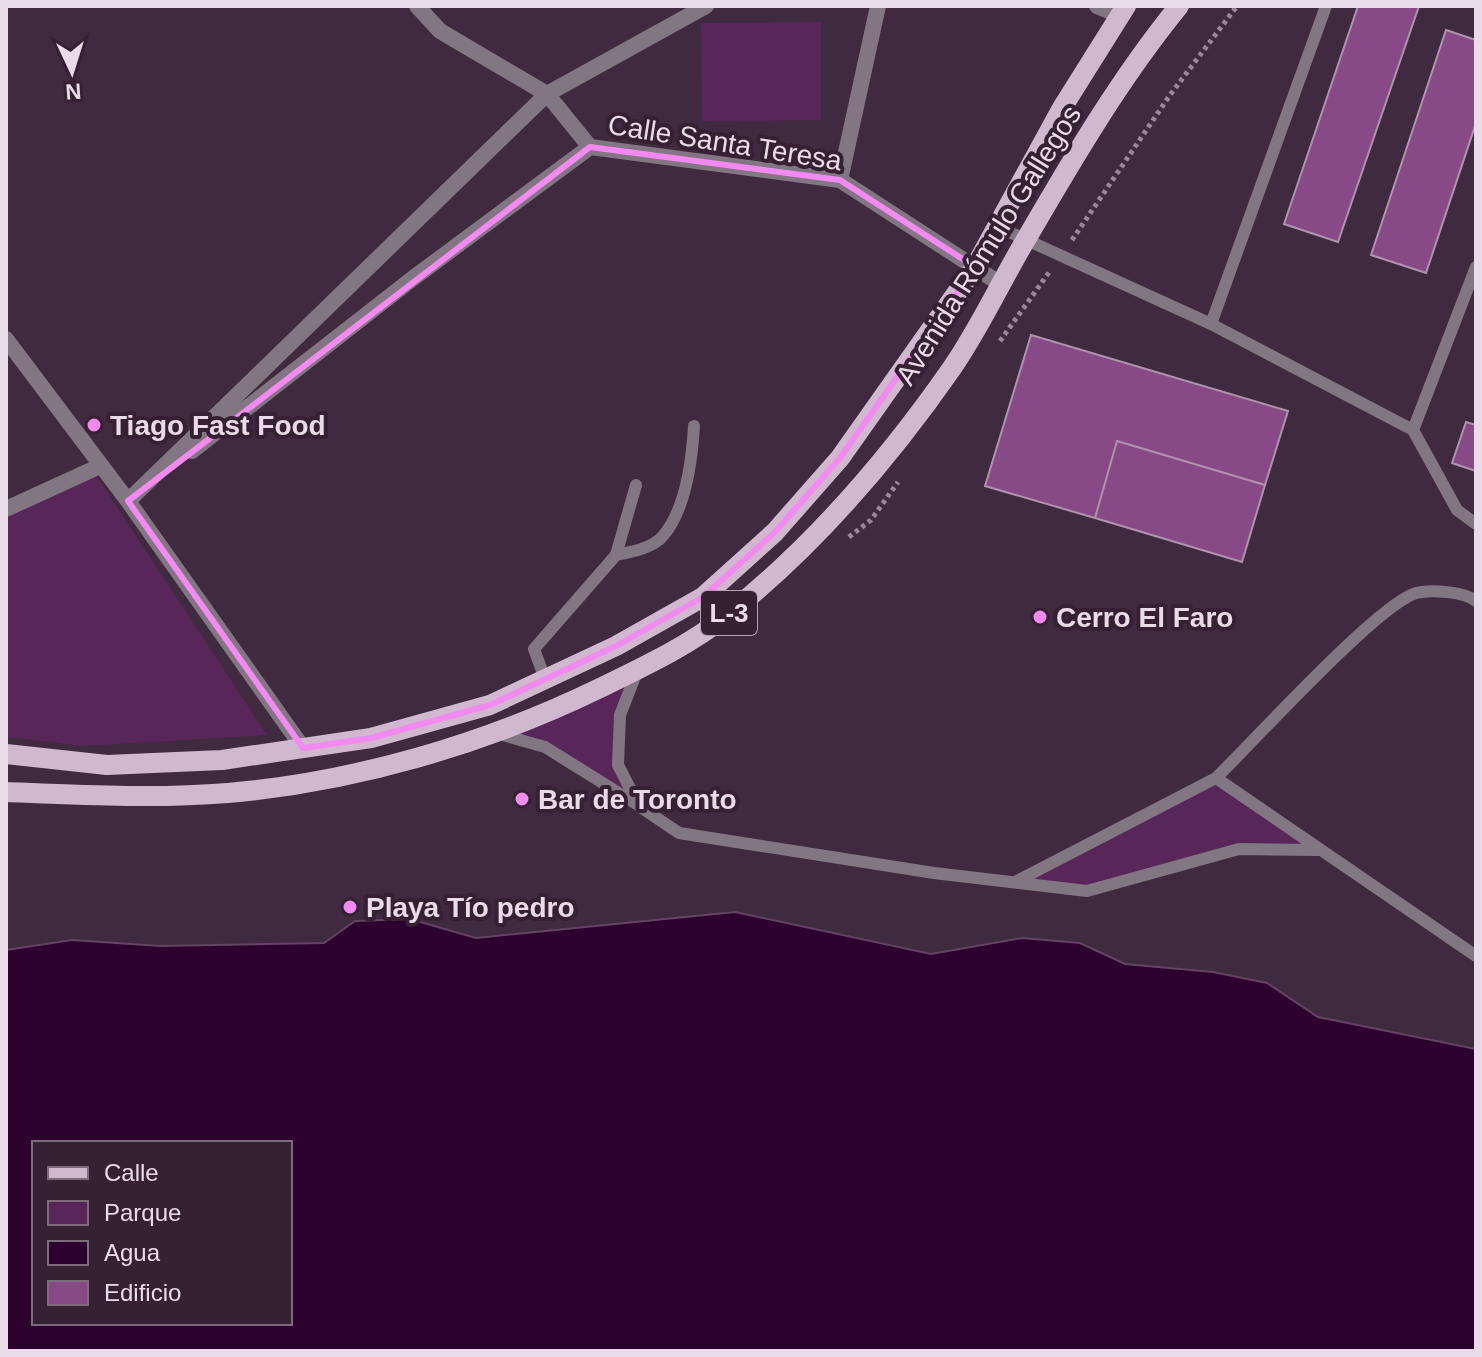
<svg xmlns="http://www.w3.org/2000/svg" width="1482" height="1357" font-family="Arial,sans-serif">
<rect width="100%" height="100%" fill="#402a3f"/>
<!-- green -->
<path fill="#582658" d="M821,22V120L702,121L701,23Z
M95,474L267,735L83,746L6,737V515Z
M638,669L620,715L618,764L639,805L545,747L496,733Z
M1216,778L1314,848L1239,849L1087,891L1017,881Z"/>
<!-- water -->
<path fill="#2d012e" stroke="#654266" stroke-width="2" fill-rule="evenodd" d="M735,912L931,954L1022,938L1080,943L1125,964L1213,972L1267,983L1318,1017L1476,1049V1351H6V950L72,940L160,946L324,943L355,921L410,919L476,938ZM34,1143H290V1323H34Z"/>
<!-- building -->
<path fill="#884a87" stroke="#ae93ad" stroke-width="2" d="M1358,6H1419L1338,242L1284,224Z
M1446,30L1476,40V123L1426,273L1371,255Z
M1031,335L1288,411L1265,485L1117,441L1095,518L985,486Z
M1466,422L1476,425V471L1452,463Z
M1117,441L1265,485L1242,562L1095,518Z"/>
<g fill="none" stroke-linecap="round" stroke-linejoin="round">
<!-- path -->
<path stroke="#9a8899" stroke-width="5" stroke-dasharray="4 4" stroke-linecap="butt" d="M1072,240L1170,95L1237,6
M1000,341L1050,271
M849,537L871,520L898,482"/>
<!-- service -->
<path stroke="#817681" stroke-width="12" d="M996,226L1211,324L1413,430L1457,510L1476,524
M1211,324L1326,6
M1413,430L1476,267
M616,555C631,552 653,548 663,536C686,509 692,460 694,426
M1476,601C1465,592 1431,589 1416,593C1377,605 1253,742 1216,778L1476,956
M638,669L620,715L618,765L639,806L679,833L934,873L1087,891L1239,849L1319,850
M545,679L534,649L616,555L636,485
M496,733L545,747L638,805
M1017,881L1216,778"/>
<!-- minor -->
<path stroke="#817681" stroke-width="16" d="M417,6L440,31L547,94L590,147L840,180L1002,285
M1097,6L1119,15
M840,180L878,6
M6,339L128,501L303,748
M192,451L412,279L590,147
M128,501L547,94L706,6
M6,509L100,466"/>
<!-- primary -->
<path stroke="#d0b8cf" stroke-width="20" d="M6,754L107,765L222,760L371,738L490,705L616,646L703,597L775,532L840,458L975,267L1062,108L1126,6
M6,792C80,795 154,799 228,793C355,782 485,744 600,688C643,667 690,645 726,616C814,546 888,460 952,368C981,326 1002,279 1028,236C1074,157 1121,77 1179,6"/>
</g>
<!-- marked area -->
<path fill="none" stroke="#f38af1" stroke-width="6" stroke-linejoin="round" d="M590,147L840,180L975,267L840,458L775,532L703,597L616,646L490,705L371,738L303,748L128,501Z"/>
<!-- markers -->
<g fill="#f38af1" stroke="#352034" stroke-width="3">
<circle cx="94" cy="425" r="8"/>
<circle cx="1040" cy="617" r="8"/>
<circle cx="522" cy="799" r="8"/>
<circle cx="350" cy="907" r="8"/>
</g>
<g text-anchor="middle" stroke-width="8" stroke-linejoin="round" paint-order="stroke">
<!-- shield labels -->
<rect fill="#352034" stroke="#b3a3b2" stroke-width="2" x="701" y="591" width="56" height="44" rx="6"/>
<g font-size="26" font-weight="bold" fill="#e9dbe8">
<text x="729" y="622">L-3</text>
</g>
<!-- street labels -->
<g font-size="28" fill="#e9dbe8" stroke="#352034">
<text transform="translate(725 142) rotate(9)" y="10">Calle Santa Teresa</text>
<text transform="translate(988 245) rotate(-58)" y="10">Avenida Rómulo Gallegos</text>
</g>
<!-- poi labels -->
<g font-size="28" font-weight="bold" fill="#e9dbe8" stroke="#352034" text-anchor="start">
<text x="110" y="435">Tiago Fast Food</text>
<text x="1056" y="627">Cerro El Faro</text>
<text x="538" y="809">Bar de Toronto</text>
<text x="366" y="917">Playa Tío pedro</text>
</g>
</g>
<!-- border -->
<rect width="1482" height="1357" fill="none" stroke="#e9dbe8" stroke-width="16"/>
<!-- legend -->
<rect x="32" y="1141" width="260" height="184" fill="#352034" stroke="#7d6b7c" stroke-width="2"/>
<rect x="48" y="1167" width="40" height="12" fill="#d0b8cf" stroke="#7d6b7c" stroke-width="2"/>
<text x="104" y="1181" font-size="24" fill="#e9dbe8">Calle</text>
<rect x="48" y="1201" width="40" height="24" fill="#582658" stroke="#7d6b7c" stroke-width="2"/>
<text x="104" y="1221" font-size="24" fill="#e9dbe8">Parque</text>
<rect x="48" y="1241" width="40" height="24" fill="#2d012e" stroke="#7d6b7c" stroke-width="2"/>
<text x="104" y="1261" font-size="24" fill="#e9dbe8">Agua</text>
<rect x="48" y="1281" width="40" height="24" fill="#884a87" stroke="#7d6b7c" stroke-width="2"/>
<text x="104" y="1301" font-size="24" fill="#e9dbe8">Edificio</text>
<!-- north arrow -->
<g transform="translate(72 72) rotate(176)" stroke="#352034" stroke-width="6" paint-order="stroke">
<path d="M0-6L14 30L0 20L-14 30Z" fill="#e9dbe8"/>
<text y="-12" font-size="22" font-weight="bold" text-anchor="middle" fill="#e9dbe8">N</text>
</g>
</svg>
